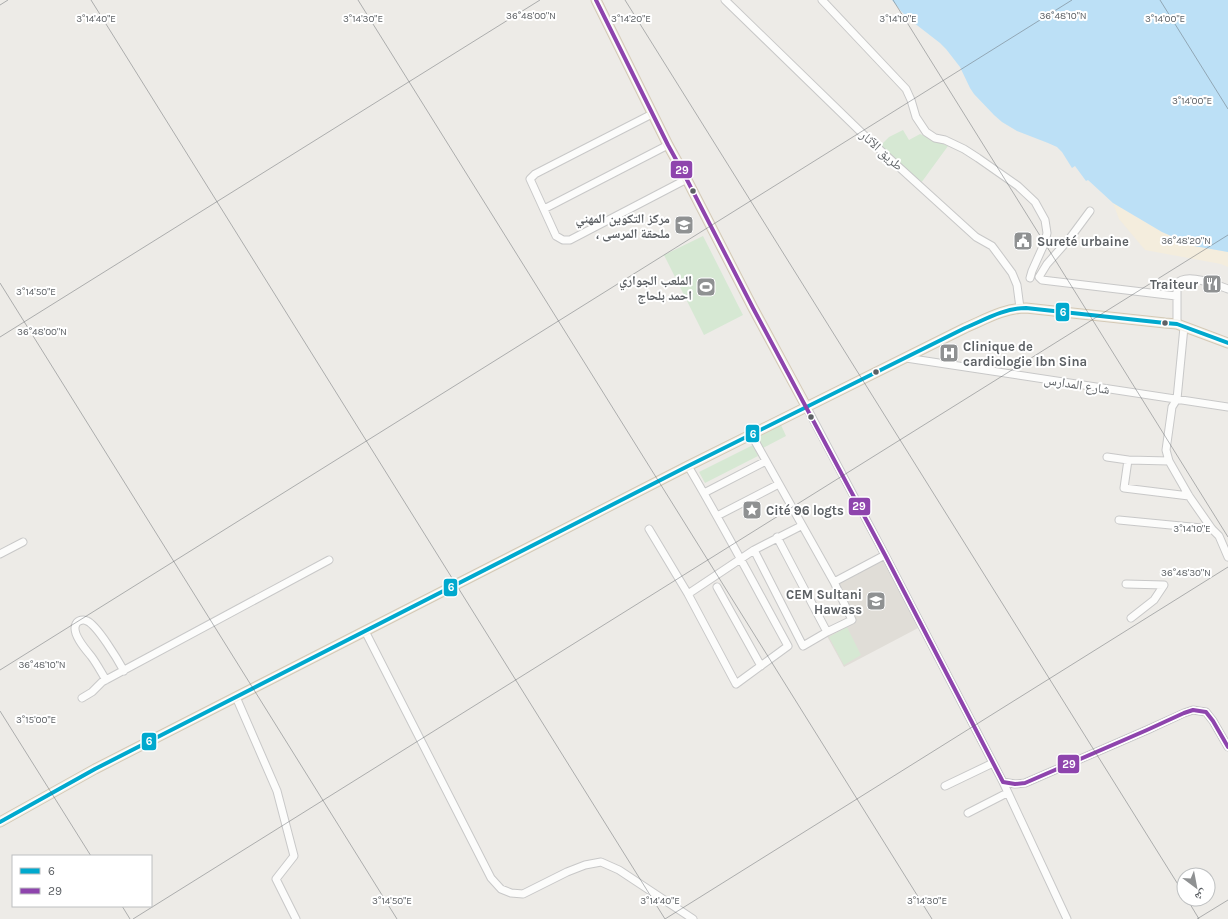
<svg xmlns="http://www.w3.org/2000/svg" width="1228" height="919" font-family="Karla,'Noto Naskh Arabic',sans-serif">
<rect width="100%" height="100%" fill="#edebe7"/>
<!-- education -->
<path fill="#e0ddd7" d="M883,558L920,627L844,667L827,636L855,621L836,581Z"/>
<!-- green -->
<path fill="#d6e8d3" d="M903,130L909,140L920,134L948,146L921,183L880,146L889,137Z
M703,236L743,315L704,335L664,255Z
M781,425L786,436L763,448L758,437Z
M753,445L758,456L705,483L699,472Z
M847,627L861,655L844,665L829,637Z"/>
<!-- sand -->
<path fill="#f4eddd" d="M1113,203L1162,232L1194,246L1228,252V267L1221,264L1145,250L1119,219Z"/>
<!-- water -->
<path fill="#bce0f6" d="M892,0H1228V252L1194,246L1162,232L1113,203L1088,180L1086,181L1075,166L1072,168L1062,152L1057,147L1048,143L1017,131L1002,122L994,115L974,94L970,88L960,67L946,49L940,43L909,19L900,10Z"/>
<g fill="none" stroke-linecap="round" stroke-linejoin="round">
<defs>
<path id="minor" d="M725,0L867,138L976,237L992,246L1012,273L1017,285L1020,308
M822,0L906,89L911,100L916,117L926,132L935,138L945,140L964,149L978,158L1018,186L1035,202L1045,220L1047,233L1045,242L1032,271L1030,278
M652,114L535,174L530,179L556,236L563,240H570L687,179
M544,209L668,145
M1090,211L1070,238L1047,264L1039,277L1042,280L1176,296
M1177,324V283C1178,282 1180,281 1182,280C1193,275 1217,285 1228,289
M1184,327L1177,399L1172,407L1166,450L1169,461L1189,496L1212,529L1219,536L1228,557
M906,358L1228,407
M806,406L885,555L1003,782L1015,784L1025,783L1147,730L1184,713L1193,710L1206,712L1213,721L1228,747
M751,434L834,582L885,555
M1107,457L1128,460L1169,461
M1128,460L1124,488L1189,496
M688,466C723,525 755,586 788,646L736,684L688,594L754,550L801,526
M704,493L766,461
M717,516L779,484
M1119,520L1212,529
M649,529L688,594
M754,550L803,646L827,632L777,537
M0,554L23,542
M1126,584L1164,585L1154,600L1131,618
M717,587L761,666
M365,631L491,878L501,889L511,893L523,894L567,872L585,865L601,862L619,870L693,919
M827,632L852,620L834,582
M106,680C101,672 97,664 91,656C86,650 71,633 76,624C78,620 84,619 87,621C97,625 118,660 124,671
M236,697L277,791L294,856L276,879L296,919
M82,698L92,692L102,682L329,560
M1003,782L1067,919
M945,786L993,763
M968,813L1007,793"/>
<path id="major" d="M596,0L668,145L684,174L753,308L806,406
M0,822L95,769L688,466L965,328C984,320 1004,308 1026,308L1165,323L1177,324L1228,343"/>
</defs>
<!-- minor casing -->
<use href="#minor" stroke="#c8c8c8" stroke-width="9"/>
<!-- major casing -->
<use href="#major" stroke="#d4c9b6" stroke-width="11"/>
<!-- minor -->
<use href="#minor" stroke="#fcfcfb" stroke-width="7"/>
<!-- major -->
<use href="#major" stroke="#f2f0e8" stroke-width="9"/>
<defs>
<path id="bus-1" d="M0,822L95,769L688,466L965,328C984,320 1004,308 1026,308L1165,323L1177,324L1228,343"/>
<path id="bus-2" d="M596,0L668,145L684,174L753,308L885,555L1003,782L1015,784L1025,783L1147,730L1184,713L1193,710L1206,712L1213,721L1228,747"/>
</defs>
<!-- bus-1 casing -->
<use href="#bus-1" stroke="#fff" stroke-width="7"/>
<!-- bus-2 casing -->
<use href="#bus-2" stroke="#fff" stroke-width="7"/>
<!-- bus-1 -->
<use href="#bus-1" stroke="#00a9ce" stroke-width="4"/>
<!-- bus-2 -->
<use href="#bus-2" stroke="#8e44ad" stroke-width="4"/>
</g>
<!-- ticks -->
<path fill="none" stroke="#5d6165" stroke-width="1" stroke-opacity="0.45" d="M91,0L665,919M358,0L932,919M625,0L1184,894M893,0L1228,537M1160,0L1228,109M0,5L8,0M0,283L397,919M0,337L540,0M0,670L1072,0M0,711L91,856M1187,899L1199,919M122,906L130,919M133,919L1228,235M665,919L1228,567M1197,919L1228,900"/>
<!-- icons -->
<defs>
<symbol id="university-square" viewBox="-11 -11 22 22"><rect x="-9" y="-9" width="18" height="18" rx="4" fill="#8f9192" stroke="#fff"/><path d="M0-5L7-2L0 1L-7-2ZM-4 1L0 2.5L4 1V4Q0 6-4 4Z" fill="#fff"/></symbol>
<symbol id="civic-square" viewBox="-11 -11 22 22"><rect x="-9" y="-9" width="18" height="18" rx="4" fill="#8f9192" stroke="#fff"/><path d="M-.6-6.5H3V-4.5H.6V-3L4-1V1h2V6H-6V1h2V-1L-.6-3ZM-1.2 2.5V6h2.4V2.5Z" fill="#fff"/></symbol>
<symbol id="restaurant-square" viewBox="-11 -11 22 22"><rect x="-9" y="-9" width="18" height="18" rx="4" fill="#8f9192" stroke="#fff"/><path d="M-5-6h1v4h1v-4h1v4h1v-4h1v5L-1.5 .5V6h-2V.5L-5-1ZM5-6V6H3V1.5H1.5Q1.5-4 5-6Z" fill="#fff"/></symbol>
<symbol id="stadium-square" viewBox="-11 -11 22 22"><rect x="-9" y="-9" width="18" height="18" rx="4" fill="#8f9192" stroke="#fff"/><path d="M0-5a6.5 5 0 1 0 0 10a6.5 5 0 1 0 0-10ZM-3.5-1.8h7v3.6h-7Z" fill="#fff"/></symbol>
<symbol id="hospital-square" viewBox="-11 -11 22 22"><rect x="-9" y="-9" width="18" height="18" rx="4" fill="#8f9192" stroke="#fff"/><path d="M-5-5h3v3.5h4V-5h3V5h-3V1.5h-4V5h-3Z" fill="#fff"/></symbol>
<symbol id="sight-square" viewBox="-11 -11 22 22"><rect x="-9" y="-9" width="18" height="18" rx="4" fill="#8f9192" stroke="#fff"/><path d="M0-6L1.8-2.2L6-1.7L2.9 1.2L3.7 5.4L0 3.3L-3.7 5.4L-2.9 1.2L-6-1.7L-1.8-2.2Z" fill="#fff"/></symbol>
<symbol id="school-square" viewBox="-11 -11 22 22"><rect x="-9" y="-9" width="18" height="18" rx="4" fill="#8f9192" stroke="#fff"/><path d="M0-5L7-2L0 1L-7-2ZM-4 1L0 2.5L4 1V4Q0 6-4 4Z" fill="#fff"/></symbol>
</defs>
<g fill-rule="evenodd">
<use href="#university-square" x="673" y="214" width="22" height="22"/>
<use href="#civic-square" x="1012" y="230" width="22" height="22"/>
<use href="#restaurant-square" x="1201" y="273" width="22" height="22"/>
<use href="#stadium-square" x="695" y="276" width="22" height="22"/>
<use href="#hospital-square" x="938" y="342" width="22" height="22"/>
<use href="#sight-square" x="741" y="499" width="22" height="22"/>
<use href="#school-square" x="865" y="590" width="22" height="22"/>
</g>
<!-- markers -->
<g fill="#5d6165" stroke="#fff" stroke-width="1.5">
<circle cx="693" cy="191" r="3.5"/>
<circle cx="1165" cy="323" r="3.5"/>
<circle cx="876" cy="372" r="3.5"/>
<circle cx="811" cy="417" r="3.5"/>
</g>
<g text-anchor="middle" stroke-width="4" stroke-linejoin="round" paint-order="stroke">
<!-- street labels -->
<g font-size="13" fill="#5d6165" stroke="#fff">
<text transform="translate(882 150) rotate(42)" y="5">طريق الآثار</text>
<text transform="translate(1077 384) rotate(9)" y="5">شارع المدارس</text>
</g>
<!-- poi labels -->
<g font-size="13" font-weight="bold" fill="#5d6165" stroke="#fff" text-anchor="end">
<text x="670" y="223">مركز التكوين المهني<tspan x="670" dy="15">، ملحقة المرسى</tspan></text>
<text x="1037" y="246" text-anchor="start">Sureté urbaine</text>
<text x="692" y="285">الملعب الجواري<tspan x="692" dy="15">احمد بلحاج</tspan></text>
<text x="1198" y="289">Traiteur</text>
<text x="963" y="351" text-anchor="start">Clinique de<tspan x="963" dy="15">cardiologie Ibn Sina</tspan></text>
<text x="766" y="515" text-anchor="start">Cité 96 logts</text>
<text x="862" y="599">CEM Sultani<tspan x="862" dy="15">Hawass</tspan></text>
</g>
</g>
<g font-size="10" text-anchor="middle" fill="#5d6165" stroke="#fff" stroke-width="4" stroke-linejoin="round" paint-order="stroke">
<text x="1063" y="19">36°48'10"N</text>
<text x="531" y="19">36°48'00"N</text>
<text x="1165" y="22">3°14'00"E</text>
<text x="96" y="22">3°14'40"E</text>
<text x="363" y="22">3°14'30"E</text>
<text x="631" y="22">3°14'20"E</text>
<text x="898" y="22">3°14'10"E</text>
<text x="1192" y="104">3°14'00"E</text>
<text x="1186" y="244">36°48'20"N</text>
<text x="36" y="295">3°14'50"E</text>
<text x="42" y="335">36°48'00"N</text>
<text x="1192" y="532">3°14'10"E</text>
<text x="1186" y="576">36°48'30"N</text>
<text x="42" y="668">36°48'10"N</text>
<text x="36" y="723">3°15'00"E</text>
<text x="392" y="904">3°14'50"E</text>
<text x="660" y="904">3°14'40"E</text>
<text x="927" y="904">3°14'30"E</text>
</g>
<g stroke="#fff" stroke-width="1.5">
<rect x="670" y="160" width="23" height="19" rx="4" fill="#8e44ad"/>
<rect x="1055" y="302" width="15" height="20" rx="4" fill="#00a9ce"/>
<rect x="745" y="424" width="15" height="19" rx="4" fill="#00a9ce"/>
<rect x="848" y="497" width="23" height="19" rx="4" fill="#8e44ad"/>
<rect x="443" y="578" width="15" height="19" rx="4" fill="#00a9ce"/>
<rect x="141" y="732" width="16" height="19" rx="4" fill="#00a9ce"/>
<rect x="1057" y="754" width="23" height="20" rx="4" fill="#8e44ad"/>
</g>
<g font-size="11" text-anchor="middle" font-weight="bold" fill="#fff">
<text x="682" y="174">29</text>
<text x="1063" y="316">6</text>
<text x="753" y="438">6</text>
<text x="859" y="510">29</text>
<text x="451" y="591">6</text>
<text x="149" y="745">6</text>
<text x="1069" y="768">29</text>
</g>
<!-- legend -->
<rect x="12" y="855" width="140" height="52" fill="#ffffff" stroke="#bec0c1"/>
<rect x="20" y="868" width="20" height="6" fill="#00a9ce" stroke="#bec0c1"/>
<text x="48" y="875" font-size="12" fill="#5d6165">6</text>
<rect x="20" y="888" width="20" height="6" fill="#8e44ad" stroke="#bec0c1"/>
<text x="48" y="895" font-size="12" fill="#5d6165">29</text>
<!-- north arrow -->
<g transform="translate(1196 887) rotate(148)"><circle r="19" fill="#ffffff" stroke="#bec0c1"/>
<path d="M0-3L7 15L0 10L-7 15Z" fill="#8f9192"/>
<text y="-6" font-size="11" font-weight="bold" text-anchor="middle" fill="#5d6165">ش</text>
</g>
</svg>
